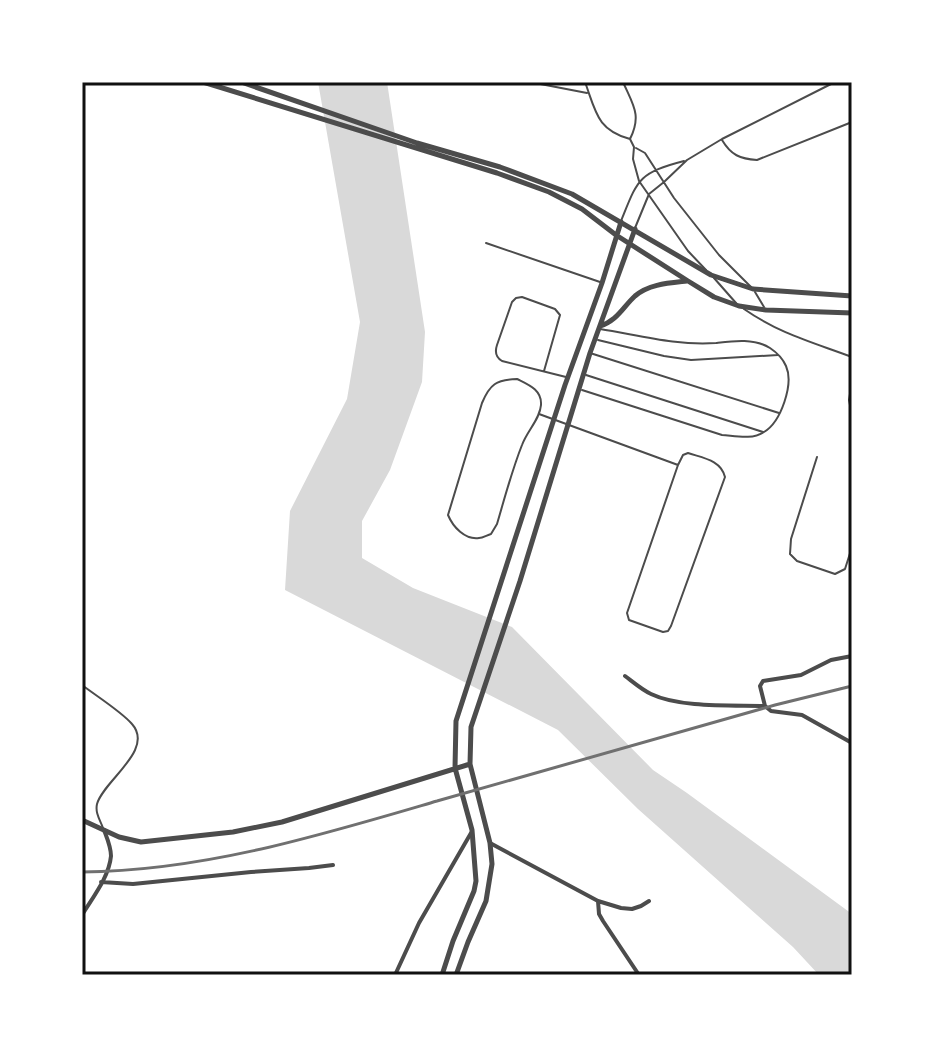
<svg xmlns="http://www.w3.org/2000/svg" width="934" height="1057" font-family="'IBM Plex Sans',sans-serif">
<rect width="100%" height="100%" fill="#fff"/>
<!-- water -->
<path fill="#d9d9d9" d="M318,82H387L425,332L422,382L390,470L362,521V558L413,588L512,627L653,770L687,793L852,914V975H819L793,947L638,809L558,730L285,590L290,511L347,399L360,322Z"/>
<g fill="none" stroke-linecap="round" stroke-linejoin="round">
<!-- service -->
<path stroke="#4c4c4c" stroke-width="2" d="M530,82L587,93
M585,82C596,112 597,130 630,139
M623,82C633,105 642,115 630,139L634,147L633,159L639,181L688,251L706,270
M722,140C731,155 740,159 757,160L852,122
M636,148L645,153L674,198L719,255L751,287
M621,221C638,179 638,173 684,161
M635,228L649,194L664,182L687,160L722,139L835,82
M486,243L600,282
M714,278L736,303
M755,292L764,307
M744,309C780,334 812,342 852,357
M598,340L664,356L691,360L778,355
M590,353L779,413
M544,371L560,315L555,309L522,297L516,298L512,302L497,345C495,351 495,357 502,361L566,377
M586,375L763,432
M517,379C529,385 542,390 541,405C540,419 527,431 522,445C512,470 505,497 497,524L491,534C487,535 483,538 479,538C465,540 453,527 448,515L482,403C490,384 496,380 517,379Z
M852,382L849,400L852,415
M582,390L722,435C736,436 752,440 764,432C781,422 794,384 786,366C783,359 776,352 770,348C754,338 733,341 716,343C677,346 638,335 600,329
M539,414L678,465L627,613L629,620L663,632L668,631L671,626L725,477C721,460 703,458 688,453L683,455L678,465
M817,457L791,539L790,554L797,561L835,574L845,569L852,547
M82,685C95,695 122,712 132,724C155,750 103,781 97,804C95,813 100,820 103,828"/>
<!-- minor -->
<path stroke="#4c4c4c" stroke-width="4" d="M625,676C633,682 642,690 651,694C680,708 732,705 765,706L760,686L763,681L801,675L831,660L852,656
M765,706L771,711L802,715L852,743
M490,843L598,901L621,908L632,909L641,906L649,901
M101,882L133,884L251,872L309,868L333,865
M598,901L599,914L603,921L639,975
M82,915C93,897 109,877 111,856C111,847 107,838 104,830
M395,975L419,923L471,833"/>
<!-- tertiary -->
<path stroke="#4c4c4c" stroke-width="5" d="M203,82L497,173L549,192L582,209L616,235L688,281L714,297L739,306L766,310L852,313
M241,82L417,143L500,167L572,194L711,275L753,289L852,296
M600,326C617,321 623,307 635,296C649,284 669,283 687,281
M82,820L119,837L141,842L233,832L282,822L470,764
M442,975L453,941L474,891L476,881L472,830L455,768L456,721L565,385L602,283L621,222
M456,975L468,942L486,901L492,864L490,843L470,764L471,727L520,581L590,353L635,229"/>
<!-- rail -->
<path stroke="#707070" stroke-width="3" d="M82,872C204,871 321,835 437,801C550,769 663,737 775,705L852,686"/>
</g>
<!-- border -->
<rect width="934" height="1057" fill="none" stroke="#ffffff" stroke-width="168"/>
<rect x="84" y="84" width="766" height="889" fill="none" stroke="#111" stroke-width="3"/>
</svg>
